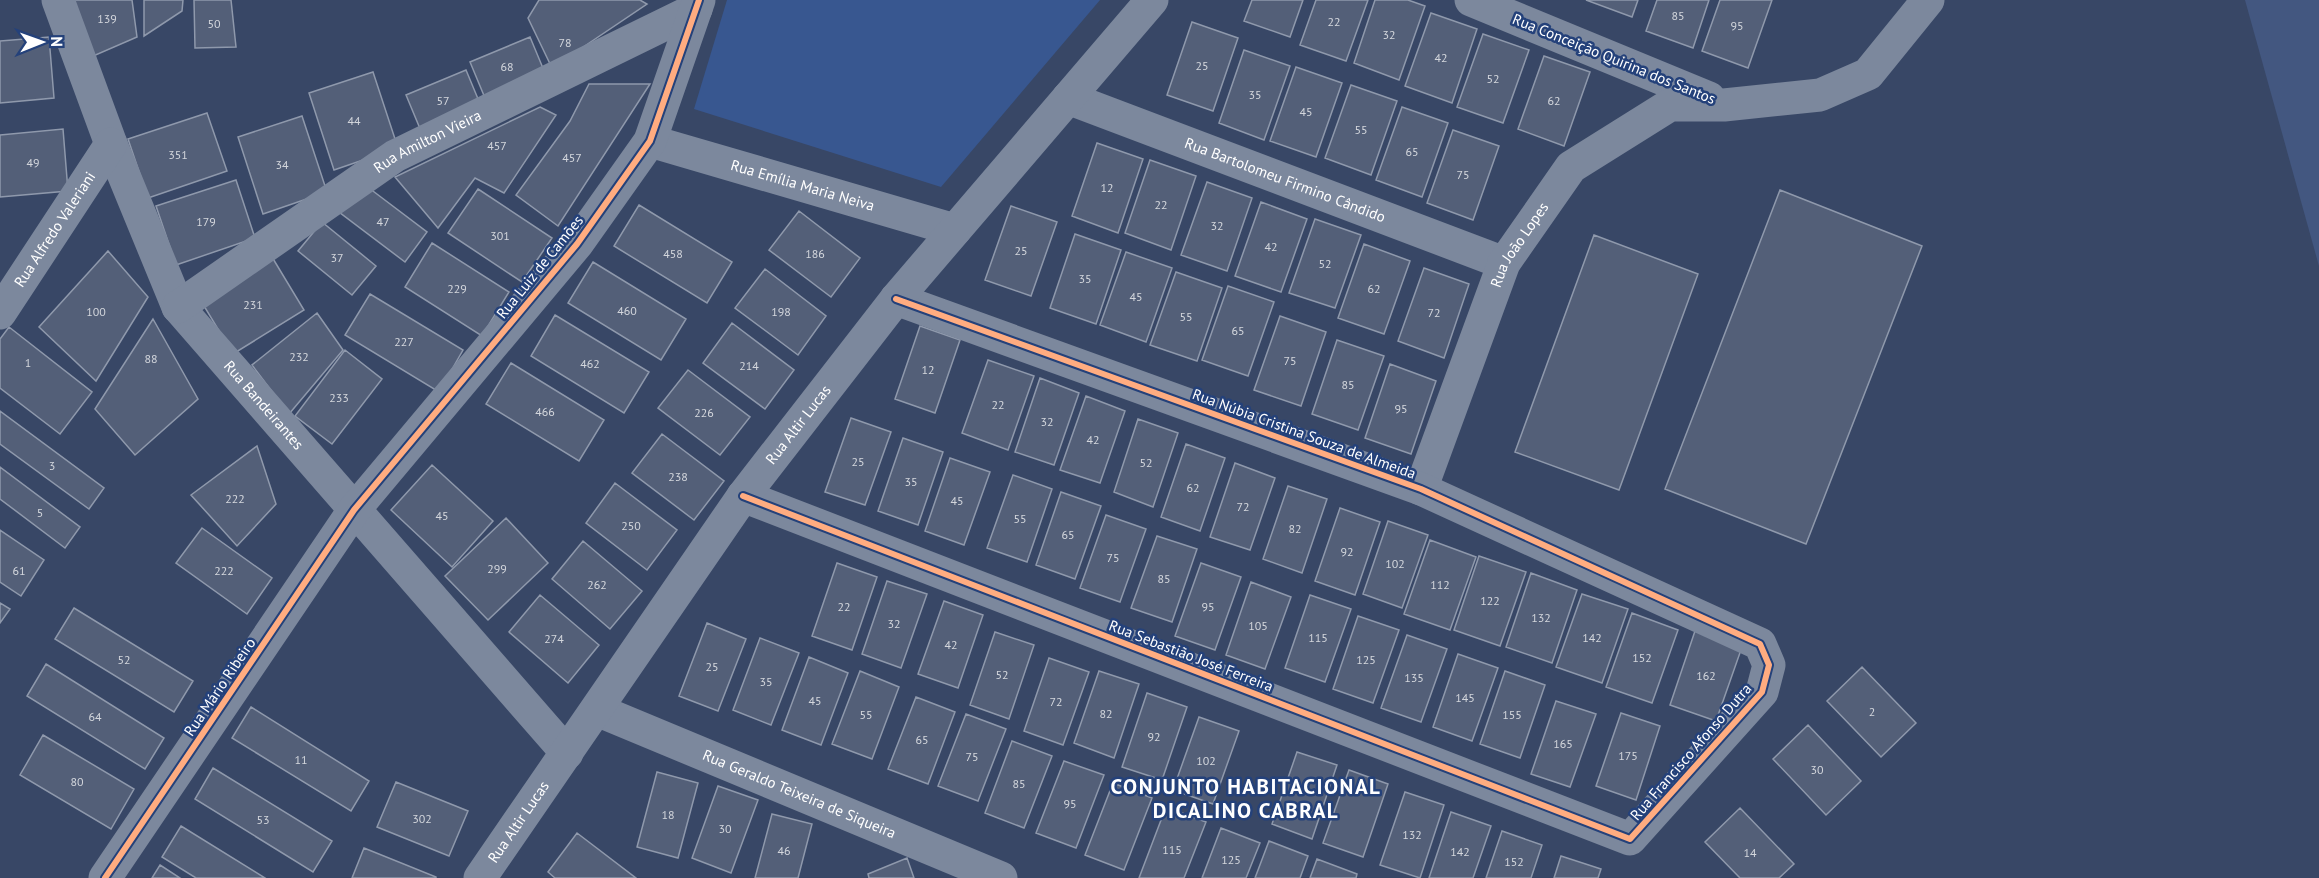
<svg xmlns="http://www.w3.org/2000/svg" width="2319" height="878" font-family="'PT Sans',sans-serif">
<rect width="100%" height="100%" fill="#384766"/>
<!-- green -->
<path fill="#385790" d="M727,0H1100L941,187L694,109Z"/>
<!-- water -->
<path fill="#435780" d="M2245,0H2319V266Z"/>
<!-- building -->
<path fill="#535f78" stroke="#8f99ac" stroke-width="1.5" d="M73,0H132L137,37L91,57Z
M144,0H183L182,11L144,36Z
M194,0H231L236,47L195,48Z
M539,0H640L647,4L552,68L528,18Z
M1252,0H1303L1290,37L1244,21Z
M1316,0H1368L1346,61L1300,45Z
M1375,0H1408L1425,6L1399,80L1354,63Z
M1586,0H1638L1632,17Z
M1657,0H1709L1693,48L1646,31Z
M1720,0H1772L1748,68L1702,51Z
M1431,13L1477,29L1452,103L1405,86Z
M1192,22L1238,38L1213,111L1167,95Z
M1483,34L1529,50L1503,123L1457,107Z
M49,37L54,98L0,103V41Z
M530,37L545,73L485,98L470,62Z
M1244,50L1290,66L1264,140L1219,123Z
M1544,56L1590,72L1564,146L1518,129Z
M1296,67L1342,83L1316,157L1270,141Z
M466,70L481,106L421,131L406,95Z
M373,72L398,148L334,170L309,93Z
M589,84H650L558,226L516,195L570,121Z
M1351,85L1397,101L1371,175L1325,158Z
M540,107L556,115L504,193L475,178L438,228L395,177Z
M1402,107L1448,123L1422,197L1376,180Z
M207,113L227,171L148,198L128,139Z
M302,116L327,192L263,214L238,137Z
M63,129L68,191L0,197V135Z
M1453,130L1499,146L1473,220L1427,203Z
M1097,143L1143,159L1118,233L1072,216Z
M1150,160L1196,176L1171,250L1125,233Z
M236,180L255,238L176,265L156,206Z
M361,182L427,232L405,262L339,212Z
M1207,182L1252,198L1227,271L1181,255Z
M478,189L552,238L522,282L448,233Z
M1780,190L1922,246L1806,544L1665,489Z
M1261,202L1307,219L1281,292L1235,276Z
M639,205L732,262L707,303L614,246Z
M1011,206L1057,222L1031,296L985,280Z
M799,211L860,258L831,297L769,250Z
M1315,219L1361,235L1335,308L1289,293Z
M322,222L376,266L352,295L298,251Z
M1075,234L1121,250L1096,324L1050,308Z
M1594,235L1698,274L1619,490L1515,452Z
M432,243L509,292L482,336L405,287Z
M1364,244L1410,261L1384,334L1338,318Z
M108,251L148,297L96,381L39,327Z
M1126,252L1172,268L1146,342L1100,325Z
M272,257L304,310L233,354L201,301Z
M593,262L686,319L661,360L568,303Z
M1424,268L1469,284L1444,358L1398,341Z
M765,269L826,316L798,355L735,308Z
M1176,272L1222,288L1197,361L1150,345Z
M1228,286L1274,302L1248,376L1202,360Z
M370,294L463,350L439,392L345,335Z
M317,313L343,350L289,414L252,365Z
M555,315L649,372L624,413L531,356Z
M1280,316L1326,332L1301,406L1254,390Z
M153,319L198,399L135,455L95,409Z
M732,323L794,370L765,409L703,363Z
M920,326L960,340L935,413L895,399Z
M9,327L92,392L60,434L0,388V339Z
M1337,340L1384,356L1358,430L1312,414Z
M345,350L382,379L332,444L295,416Z
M988,360L1034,376L1008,450L962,433Z
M511,363L604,420L579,461L486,404Z
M1390,364L1436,381L1411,454L1365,438Z
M688,370L750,417L720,455L658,408Z
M1040,378L1079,393L1054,465L1015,452Z
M1086,396L1125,411L1100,483L1060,470Z
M0,411L104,488L89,509L0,444Z
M851,418L891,432L865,505L825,492Z
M1138,419L1178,433L1153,507L1114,492Z
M662,434L724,481L694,520L632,473Z
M903,438L943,452L918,525L878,511Z
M1186,444L1225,458L1200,531L1161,517Z
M257,446L276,504L237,546L191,495Z
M950,458L990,472L964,545L925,531Z
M1235,463L1275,478L1250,550L1210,537Z
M432,465L493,521L452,567L391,510Z
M0,467L80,527L65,548L0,499Z
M1013,475L1052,489L1027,562L987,548Z
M615,483L677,530L647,570L586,523Z
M1288,486L1327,499L1302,573L1263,559Z
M1061,492L1101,506L1075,579L1036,565Z
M1340,508L1380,522L1355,595L1315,581Z
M1106,515L1146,529L1120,602L1080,588Z
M506,518L548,563L488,620L445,576Z
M1388,521L1428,535L1402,608L1363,594Z
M202,528L272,578L247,614L176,563Z
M0,530L44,560L21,596L0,582Z
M1157,536L1197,549L1172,622L1131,608Z
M1430,540L1476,557L1450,630L1404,614Z
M583,541L642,591L610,629L552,579Z
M1479,556L1526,572L1500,646L1454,630Z
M837,563L877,577L852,650L812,636Z
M1201,563L1241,577L1215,650L1175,636Z
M1531,573L1577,590L1552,663L1506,647Z
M887,581L927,594L901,668L862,654Z
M1251,582L1291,597L1265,669L1226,655Z
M1582,594L1628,609L1602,683L1556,667Z
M540,595L599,645L568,683L509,632Z
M1310,595L1351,609L1325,682L1285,668Z
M944,601L983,615L958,688L918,674Z
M0,603L10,609L0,623Z
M74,608L193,681L174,712L55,639Z
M1632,613L1678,630L1652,703L1606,687Z
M1358,616L1399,630L1373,703L1333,689Z
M707,623L746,639L718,711L679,696Z
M1695,631L1742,647L1716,721L1670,705Z
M995,632L1034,645L1009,719L970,705Z
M1407,635L1447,649L1421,722L1381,708Z
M760,638L799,653L771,725L733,710Z
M1458,654L1498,668L1472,741L1433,727Z
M809,657L848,673L821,745L782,730Z
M1049,658L1089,672L1063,745L1024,731Z
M46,664L164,738L145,769L27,696Z
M1862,667L1916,723L1881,757L1827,701Z
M860,671L899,687L872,759L832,744Z
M1099,671L1139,684L1114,758L1074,743Z
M1505,671L1545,685L1520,758L1480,744Z
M1147,693L1187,707L1162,780L1122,767Z
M916,697L955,712L928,784L888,769Z
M1556,701L1596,714L1570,787L1531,774Z
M251,707L369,781L351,811L232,738Z
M1621,713L1660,726L1636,800L1596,786Z
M966,714L1006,729L978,801L938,786Z
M1199,717L1239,731L1213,804L1173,790Z
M1808,725L1861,781L1826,815L1773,759Z
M43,735L134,789L111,829L20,775Z
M1012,741L1052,756L1024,828L985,813Z
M1297,752L1337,765L1312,839L1272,824Z
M1064,761L1104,775L1076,848L1036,833Z
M213,768L332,841L313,872L195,799Z
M1349,770L1388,784L1363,857L1323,843Z
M657,772L698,783L678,858L637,847Z
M396,782L468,811L449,856L377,827Z
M1113,783L1152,798L1124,870L1085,855Z
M718,786L758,800L731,873L692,858Z
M1405,792L1444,805L1420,878L1380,865Z
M1166,807L1206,822L1184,878H1139Z
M1740,808L1794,864L1779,878H1740L1705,842Z
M1451,812L1491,826L1473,878H1429Z
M772,814L812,824L798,878H755Z
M181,826L265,878H196L162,857Z
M1221,828L1260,843L1246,878H1202Z
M1502,831L1542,845L1531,878H1486Z
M577,833L636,878H555L548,872Z
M1269,841L1308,856L1300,878H1255Z
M364,848L436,877V878H352Z
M1561,856L1601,869L1598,878H1554Z
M907,858L914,878H869L868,874Z
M1317,859L1357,874L1356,878H1310Z
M160,865L180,878H152Z"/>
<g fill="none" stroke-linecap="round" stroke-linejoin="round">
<!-- minor -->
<g stroke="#7c889d" stroke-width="33">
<path id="s1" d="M58,0L111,144L178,307L567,753"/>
<path d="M1471,0L1709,98"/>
<path id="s2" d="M1068,98L1504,263"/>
<path id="s3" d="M650,141L955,230"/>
<path id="s4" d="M178,307L395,156L696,9"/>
<path id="s5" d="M0,313L111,144"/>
<path id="s6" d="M1421,489L1504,263L1571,167L1670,105H1724L1820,95L1868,74L1928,0"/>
<path d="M743,496L1630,839L1762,692L1769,665L1760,644L1421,489L896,299"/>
<path id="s7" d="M597,710L1001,878"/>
<path d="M105,878L354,510L577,244L650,141L699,0"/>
<path id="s8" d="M480,878L743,496L896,299L1152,0"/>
</g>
<defs>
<path id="cycleway" d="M743,496L1630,839L1762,692L1769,665L1760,644L1421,489L896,299
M105,878L354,510L577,244L650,141L699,0"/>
</defs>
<!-- cycleway casing -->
<use href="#cycleway" stroke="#24417a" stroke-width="10"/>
<!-- cycleway -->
<use href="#cycleway" stroke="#ffac80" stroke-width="6"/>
</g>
<g text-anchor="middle" stroke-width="5" stroke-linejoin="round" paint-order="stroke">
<!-- number labels -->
<g font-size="12" fill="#d4d7dd">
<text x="1678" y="20">85</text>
<text x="107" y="23">139</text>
<text x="1334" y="26">22</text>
<text x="214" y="28">50</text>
<text x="1737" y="30">95</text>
<text x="1389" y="39">32</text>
<text x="565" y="47">78</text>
<text x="1441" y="62">42</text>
<text x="1202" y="70">25</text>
<text x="507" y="71">68</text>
<text x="1493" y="83">52</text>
<text x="1255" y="99">35</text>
<text x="443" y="105">57</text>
<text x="1554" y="105">62</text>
<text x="1306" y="116">45</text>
<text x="354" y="125">44</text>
<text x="1361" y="134">55</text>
<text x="497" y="150">457</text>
<text x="1412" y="156">65</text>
<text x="178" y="159">351</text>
<text x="572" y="162">457</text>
<text x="33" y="167">49</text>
<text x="282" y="169">34</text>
<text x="1463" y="179">75</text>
<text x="1107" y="192">12</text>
<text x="1161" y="209">22</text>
<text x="206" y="226">179</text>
<text x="383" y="226">47</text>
<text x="1217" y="230">32</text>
<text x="500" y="240">301</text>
<text x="1271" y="251">42</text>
<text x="1021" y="255">25</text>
<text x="673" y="258">458</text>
<text x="815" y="258">186</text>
<text x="337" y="262">37</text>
<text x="1325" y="268">52</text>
<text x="1085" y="283">35</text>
<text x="457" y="293">229</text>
<text x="1374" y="293">62</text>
<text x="1136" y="301">45</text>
<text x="253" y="309">231</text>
<text x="627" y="315">460</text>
<text x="96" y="316">100</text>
<text x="781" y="316">198</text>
<text x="1434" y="317">72</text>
<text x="1186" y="321">55</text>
<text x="1238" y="335">65</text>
<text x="404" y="346">227</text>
<text x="299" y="361">232</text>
<text x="151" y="363">88</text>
<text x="1290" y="365">75</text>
<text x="28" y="367">1</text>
<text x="590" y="368">462</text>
<text x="749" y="370">214</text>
<text x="928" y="374">12</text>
<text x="1348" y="389">85</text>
<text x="339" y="402">233</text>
<text x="998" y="409">22</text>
<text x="1401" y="413">95</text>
<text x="545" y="416">466</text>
<text x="704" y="417">226</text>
<text x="1047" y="426">32</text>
<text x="1093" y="444">42</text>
<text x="858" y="466">25</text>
<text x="1146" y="467">52</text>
<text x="52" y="470">3</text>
<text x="678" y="481">238</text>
<text x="911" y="486">35</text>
<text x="1193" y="492">62</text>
<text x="235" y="503">222</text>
<text x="957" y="505">45</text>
<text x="1243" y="511">72</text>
<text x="40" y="517">5</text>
<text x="442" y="520">45</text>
<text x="1020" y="523">55</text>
<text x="631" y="530">250</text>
<text x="1295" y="533">82</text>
<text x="1068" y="539">65</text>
<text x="1347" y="556">92</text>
<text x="1113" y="562">75</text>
<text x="1395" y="568">102</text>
<text x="497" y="573">299</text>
<text x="19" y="575">61</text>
<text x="224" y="575">222</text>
<text x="1164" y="583">85</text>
<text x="597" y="589">262</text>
<text x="1440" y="589">112</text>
<text x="1490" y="605">122</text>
<text x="844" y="611">22</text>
<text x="1208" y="611">95</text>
<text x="1541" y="622">132</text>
<text x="894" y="628">32</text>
<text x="1258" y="630">105</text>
<text x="1318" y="642">115</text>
<text x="1592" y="642">142</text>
<text x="554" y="643">274</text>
<text x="951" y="649">42</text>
<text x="1642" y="662">152</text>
<text x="124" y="664">52</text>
<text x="1366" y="664">125</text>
<text x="712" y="671">25</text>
<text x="1002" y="679">52</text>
<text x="1706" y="680">162</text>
<text x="1414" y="682">135</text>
<text x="766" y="686">35</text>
<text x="1465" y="702">145</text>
<text x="815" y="705">45</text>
<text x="1056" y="706">72</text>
<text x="1872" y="716">2</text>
<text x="1106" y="718">82</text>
<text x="866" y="719">55</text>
<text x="1512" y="719">155</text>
<text x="95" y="721">64</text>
<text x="1154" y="741">92</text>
<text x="922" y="744">65</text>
<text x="1563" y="748">165</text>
<text x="1628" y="760">175</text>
<text x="972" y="761">75</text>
<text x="301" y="764">11</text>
<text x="1206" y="765">102</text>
<text x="1817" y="774">30</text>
<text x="77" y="786">80</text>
<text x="1019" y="788">85</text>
<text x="1070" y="808">95</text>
<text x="668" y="819">18</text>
<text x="422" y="823">302</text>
<text x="263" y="824">53</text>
<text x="725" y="833">30</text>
<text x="1412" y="839">132</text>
<text x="1172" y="854">115</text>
<text x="784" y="855">46</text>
<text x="1460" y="856">142</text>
<text x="1750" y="857">14</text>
<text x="1231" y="864">125</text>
<text x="1514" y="866">152</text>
</g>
<!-- street labels -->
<g font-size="15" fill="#fff" stroke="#24417a">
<text transform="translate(1614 59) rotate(22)" y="5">Rua Conceição Quirina dos Santos</text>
<text dy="5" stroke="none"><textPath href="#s4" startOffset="300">Rua Amilton Vieira</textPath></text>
<text dy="5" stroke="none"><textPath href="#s2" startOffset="232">Rua Bartolomeu Firmino Cândido</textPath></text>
<text dy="5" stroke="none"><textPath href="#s3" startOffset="159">Rua Emília Maria Neiva</textPath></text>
<text dy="5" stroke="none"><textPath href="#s5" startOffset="100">Rua Alfredo Valeriani</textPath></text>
<text dy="5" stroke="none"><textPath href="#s6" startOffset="264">Rua João Lopes</textPath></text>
<text transform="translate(540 267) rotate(-51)" y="5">Rua Luiz de Camões</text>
<text dy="5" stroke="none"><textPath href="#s1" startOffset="460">Rua Bandeirantes</textPath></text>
<text dy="5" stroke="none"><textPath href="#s8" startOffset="554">Rua Altir Lucas</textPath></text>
<text transform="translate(1304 434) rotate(20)" y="5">Rua Núbia Cristina Souza de Almeida</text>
<text transform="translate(1191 656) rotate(21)" y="5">Rua Sebastião José Ferreira</text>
<text transform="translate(220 687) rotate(-56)" y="5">Rua Mário Ribeiro</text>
<text transform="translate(1691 752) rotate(-49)" y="5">Rua Francisco Afonso Dutra</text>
<text dy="5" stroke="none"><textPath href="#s7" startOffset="219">Rua Geraldo Teixeira de Siqueira</textPath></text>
<text dy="5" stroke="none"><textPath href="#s8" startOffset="68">Rua Altir Lucas</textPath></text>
</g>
<!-- district labels -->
<g font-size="21" font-weight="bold" letter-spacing="1.5" fill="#fff" stroke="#24417a">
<text x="1246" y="794">CONJUNTO HABITACIONAL<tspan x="1246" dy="24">DICALINO CABRAL</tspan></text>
</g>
</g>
<!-- north arrow -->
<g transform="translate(42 42) rotate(89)" stroke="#24417a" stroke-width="4.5" paint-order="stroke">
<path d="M0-4.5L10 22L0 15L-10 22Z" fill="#ffffff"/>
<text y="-9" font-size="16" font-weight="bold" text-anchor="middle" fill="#ffffff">N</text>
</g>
</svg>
